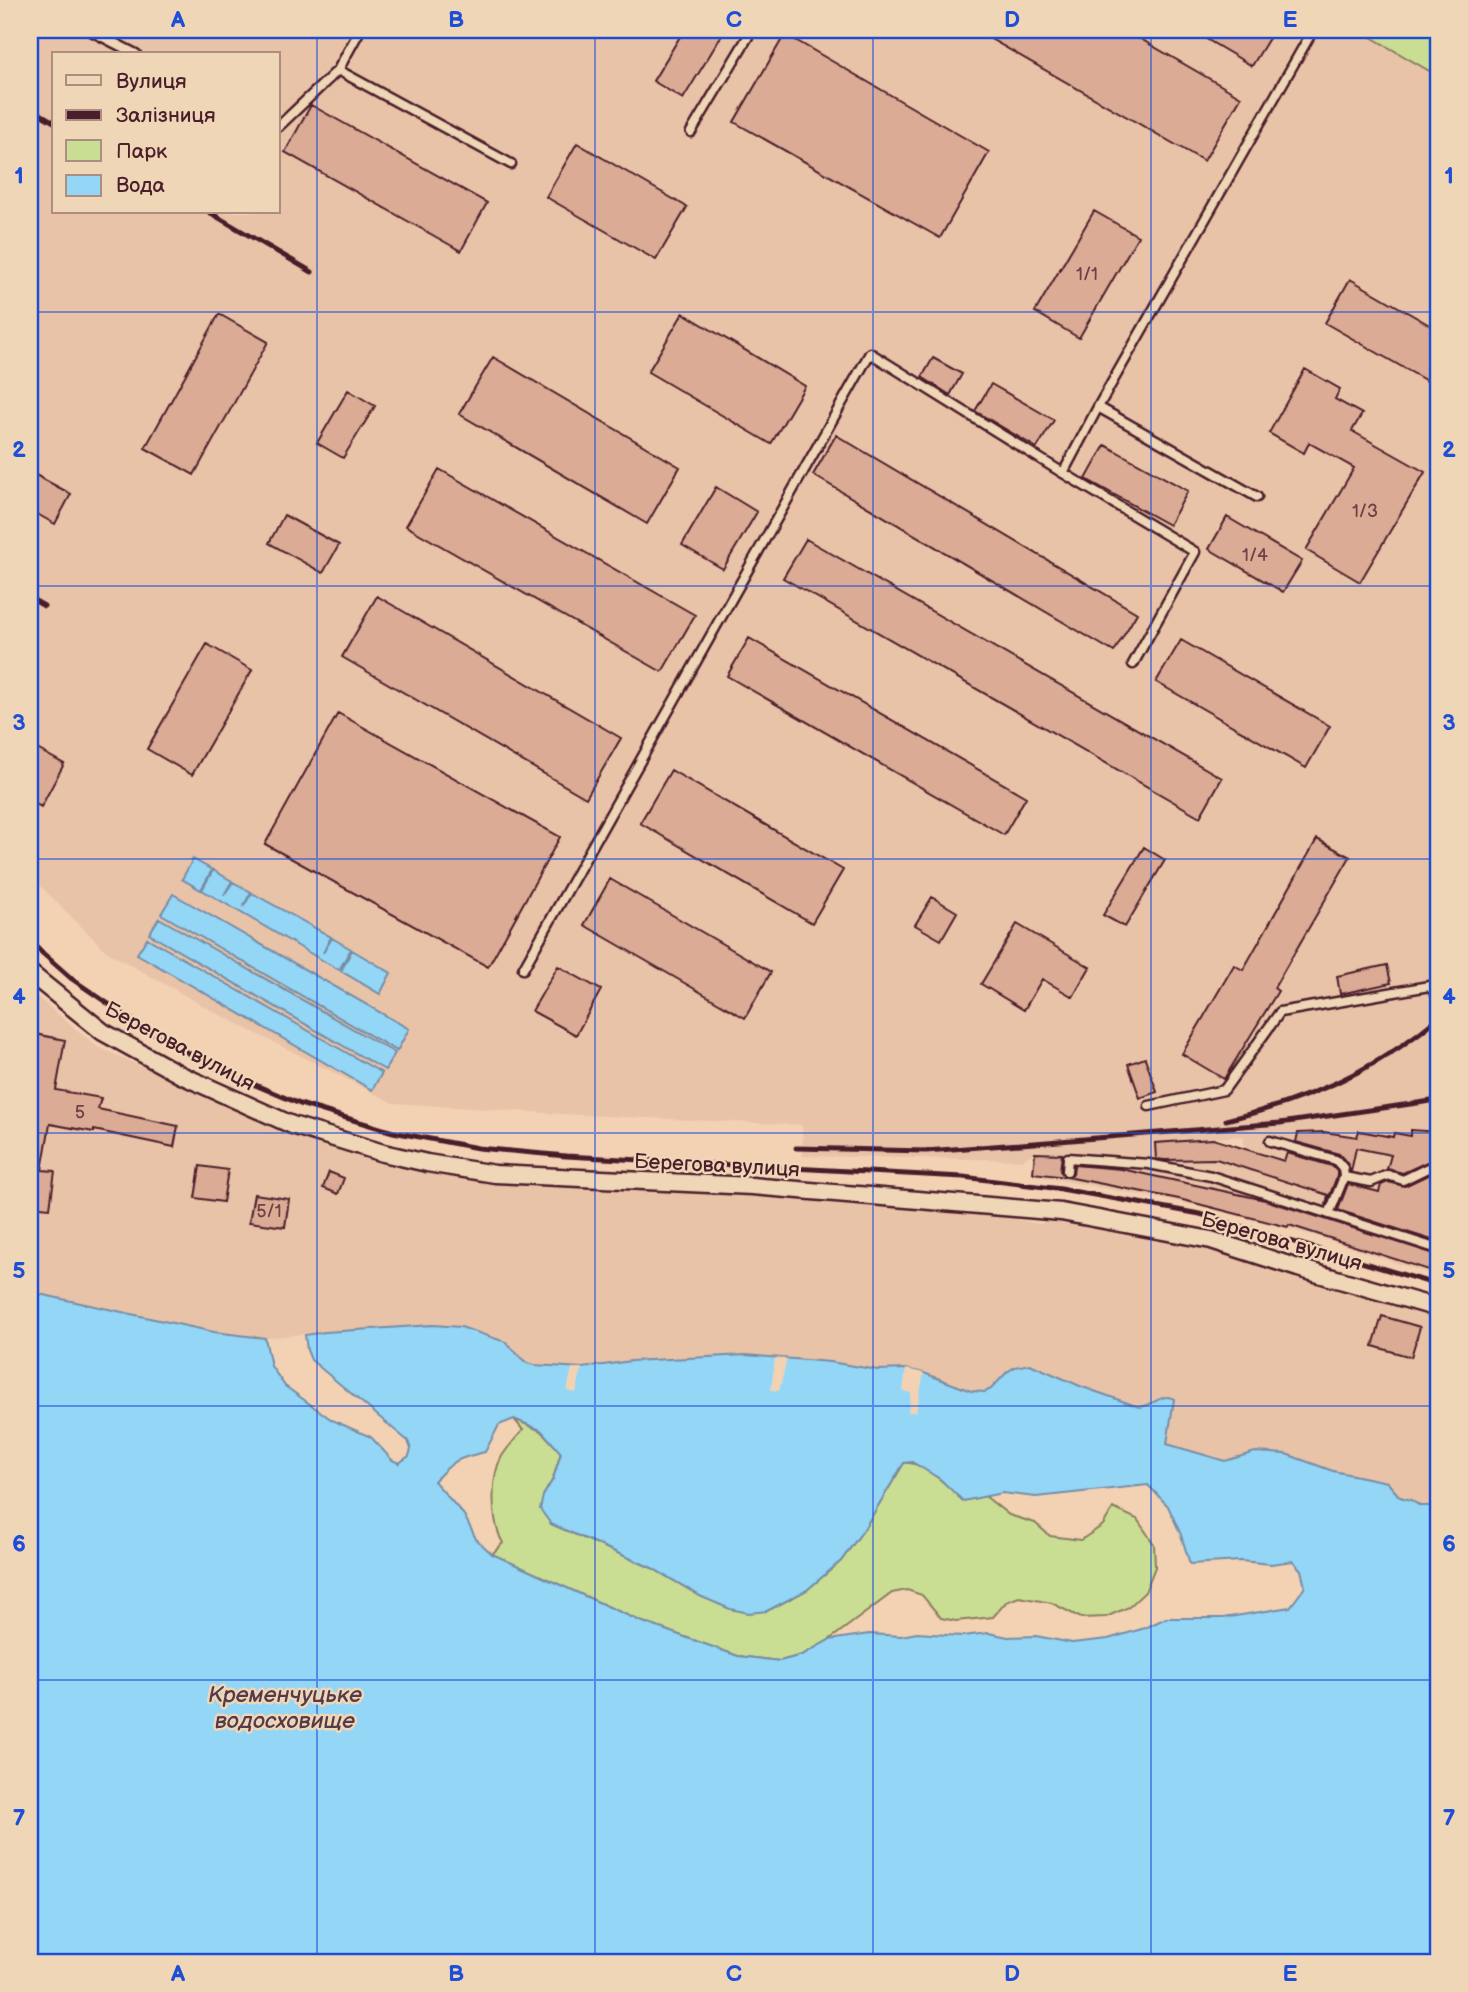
<svg xmlns="http://www.w3.org/2000/svg" width="1468" height="1992" font-family="'Balsamiq Sans',sans-serif">
<rect width="100%" height="100%" fill="#f3d2b4"/>
<filter id="ink" filterUnits="userSpaceOnUse"><feTurbulence type="fractalNoise" baseFrequency=".0143" numOctaves="2"/><feDisplacementMap in="SourceGraphic" scale="14" xChannelSelector="R" yChannelSelector="G"/><feConvolveMatrix kernelMatrix="1 2 1 2 8 2 1 2 1" color-interpolation-filters="sRGB"/></filter>
<g filter="url(#ink)">
<!-- built -->
<path fill="#e9c3a8" fill-rule="evenodd" d="M30,30H1371L1438,68V1277L1316,1236L1194,1205L1032,1175L1035,1153L1021,1160L803,1156L802,1125L560,1114L393,1103L218,1014L107,952L30,876ZM54,54H278V212H54ZM1244,1136L1243,1148L1214,1138H1215Z
M30,991L98,1047L177,1082L291,1129L426,1165L909,1200L1041,1224L1047,1219L1220,1251L1431,1316L1438,1330V1500L1430,1506H1420L1411,1500L1400,1497L1387,1482L1333,1471L1286,1454L1255,1452L1226,1461L1166,1444L1174,1406L1162,1397L1148,1407H1139L1080,1386L1040,1368L997,1383L985,1392L971,1391L924,1373L906,1369L878,1370L830,1362L746,1355L631,1361L572,1368L527,1363L506,1342L433,1325L325,1332L265,1338L214,1332L30,1292Z"/>
<!-- green -->
<path fill="#cade93" stroke="#8a7e5f" stroke-width="2" d="M1359,30H1438V76Z
M514,1419L541,1431L561,1452L553,1479L543,1496L551,1524L652,1568L702,1597L767,1611L807,1590L841,1561L864,1529L904,1463C923,1460 950,1488 963,1501L985,1496L1009,1515L1035,1523L1050,1536L1081,1540L1103,1525L1113,1508L1137,1519L1154,1544L1155,1567L1145,1592L1129,1607L1106,1617L1081,1618L1052,1603L1019,1597L1006,1602L993,1617L956,1621L941,1618L922,1595L907,1590L892,1593L829,1640L802,1655L780,1661L738,1656L640,1621L492,1554L503,1543C491,1522 490,1477 502,1456C508,1447 516,1438 523,1430Z"/>
<!-- water -->
<path fill="#94d6f6" stroke="#768da5" stroke-width="2" fill-rule="evenodd" d="M193,859L212,870L201,890L182,879Z
M213,870L232,881L224,895L233,882L251,892L243,907L252,893L331,937L323,953L332,938L351,949L339,970L202,890Z
M173,894L409,1029L397,1051L161,914Z
M159,918L395,1053L385,1070L149,934Z
M147,938L382,1073L372,1090L137,954Z
M352,950L391,973L380,994L341,971Z
M30,1292L214,1332L265,1338L271,1366L285,1386L332,1420L371,1437L392,1460L399,1463L409,1456L411,1449L408,1441L311,1360L307,1350L305,1335L325,1332L433,1325L461,1327L506,1342L521,1358L527,1363L535,1365L582,1368L631,1361L746,1355L830,1362L878,1370L906,1369L924,1373L971,1391L985,1392L991,1389L1007,1372L1015,1367L1030,1364L1080,1386L1139,1407C1154,1406 1162,1392 1174,1399L1167,1444L1225,1461L1255,1452L1286,1454L1333,1471L1387,1482L1400,1497L1411,1500L1420,1506H1430L1438,1500V1962H30ZM514,1419L541,1430L561,1453L553,1479L543,1496L540,1509L551,1524L652,1568L702,1597L730,1609L749,1613L767,1611L807,1590L841,1561L864,1529L904,1463L912,1462L940,1479L963,1501L1002,1493L1036,1497L1148,1485L1168,1506L1181,1535L1190,1564L1241,1561L1271,1564L1293,1561L1301,1570L1305,1587L1290,1607L1223,1618H1166L1145,1628L1108,1639L1072,1643L1036,1636L1008,1637L989,1633L962,1636L917,1633L901,1636L869,1634L829,1640L802,1655L780,1661L738,1656L640,1621L492,1554L476,1539L464,1515L434,1481C455,1459 456,1459 485,1452L499,1425Z"/>
<!-- pier -->
<path fill="#f3d2b4" d="M775,1358L787,1359L779,1391L771,1390Z
M572,1368H582L576,1393L567,1391Z
M906,1369L924,1373L916,1412H908L911,1393L903,1391Z"/>
<!-- building -->
<path fill="#dcab95" stroke="#4a1f2b" stroke-width="2" d="M684,30H725L683,99L653,81Z
M975,30H1125L1241,97L1204,161Z
M1191,30H1274L1252,66Z
M785,34L989,152L940,238L734,122Z
M311,105L487,203L461,251L285,152Z
M577,143L687,207L656,260L546,197Z
M1094,211L1138,236L1079,338L1035,312Z
M1350,279L1438,330V374L1432,384L1325,323Z
M683,313L805,386L771,444L648,372Z
M219,314L268,342L194,475L145,448Z
M493,357L680,467L647,524L459,414Z
M933,358L962,374L950,395L922,377Z
M1305,369L1340,389L1335,399L1362,414L1352,431L1425,472L1360,582L1306,550L1354,468L1309,443L1304,453L1269,433Z
M991,384L1054,420L1037,448L975,411Z
M348,390L375,406L343,458L317,443Z
M836,435L1137,613L1114,652L813,475Z
M1105,445L1188,491L1169,525L1086,479Z
M439,469L695,615L662,672L406,526Z
M30,472L71,494L55,524L30,510Z
M716,487L757,512L723,569L682,545Z
M284,515L339,545L323,573L269,543Z
M1227,517L1302,561L1283,592L1209,549Z
M806,539L1222,778L1200,817L783,578Z
M377,596L621,738L586,798L342,657Z
M749,638L1026,797L1004,835L727,676Z
M1181,640L1330,726L1306,768L1156,682Z
M207,644L252,670L192,775L147,749Z
M338,713L560,837L488,967L265,844Z
M30,745L64,764L41,807L30,801Z
M671,770L843,870L812,923L640,823Z
M1317,839L1350,857L1274,988L1278,991L1224,1079L1182,1054L1234,965L1243,970Z
M1144,847L1165,860L1125,927L1103,915Z
M610,879L771,972L745,1018L584,925Z
M932,897L957,912L941,940L915,925Z
M1017,924L1090,967L1073,997L1042,979L1024,1010L981,984Z
M1387,965L1391,983L1340,994L1337,976Z
M558,966L601,990L576,1035L532,1011Z
M30,1033L65,1040L56,1090L101,1098L98,1109L178,1126L174,1147L94,1130V1132L50,1124L42,1170L55,1171L50,1208L30,1206Z
M1145,1058L1157,1092L1140,1098L1128,1064Z
M1411,1130L1438,1132V1157L1403,1173L1387,1169L1391,1155L1356,1148L1351,1172L1348,1164L1339,1154L1296,1142L1298,1133L1324,1132L1357,1137L1359,1131L1393,1137L1394,1133L1411,1136Z
M1213,1139L1284,1161L1287,1153L1332,1166L1337,1171V1176L1326,1205L1328,1195L1216,1159L1165,1160L1156,1159L1155,1143Z
M1035,1153L1062,1154L1060,1171L1066,1177L1033,1173Z
M1074,1165L1121,1169L1265,1200L1438,1255V1273L1289,1225L1288,1227L1179,1199L1067,1177L1073,1174Z
M200,1166L228,1170L223,1202L195,1198Z
M1438,1170V1242L1338,1210L1348,1184L1379,1192L1381,1185L1388,1182L1405,1186Z
M329,1172L344,1178L338,1194L323,1188Z
M254,1194L289,1199L285,1227L249,1222Z
M1382,1316L1420,1327L1411,1357L1373,1346Z"/>
<g fill="none" stroke-linecap="round" stroke-linejoin="round">
<defs>
<path id="service" d="M89,30L136,54
M360,30L338,70L511,164
M278,127L338,70
M691,132L752,30
M1098,407L1063,473L1195,552L1133,664
M1257,497L1098,407L1313,30
M523,969L870,353L1063,473
M1149,1106L1224,1090L1280,1012L1429,986L1438,996
M1270,1141L1336,1160L1343,1168L1344,1177
M1067,1171L1068,1158L1149,1164L1211,1176L1438,1249
M1329,1214L1344,1177L1371,1182L1388,1175L1403,1180L1438,1163"/>
<path id="minor" d="M30,973L103,1032L181,1075L292,1125L383,1153L427,1163L495,1174L752,1186L1061,1212L1211,1240L1298,1268L1438,1308"/>
</defs>
<!-- service casing -->
<use href="#service" stroke="#4a1f2b" stroke-width="13"/>
<!-- minor casing -->
<use href="#minor" stroke="#4a1f2b" stroke-width="21"/>
<!-- service -->
<use href="#service" stroke="#efd6b7" stroke-width="8"/>
<!-- minor -->
<use href="#minor" stroke="#efd6b7" stroke-width="16"/>
<!-- rail -->
<path stroke="#4a1f2b" stroke-width="5" d="M30,108L54,122
M209,212L312,272
M30,598L44,606
M30,942L72,979L141,1026L213,1067L300,1104L393,1132L478,1148L566,1156L963,1177L1061,1189L1200,1214L1438,1285
M1226,1120C1303,1102 1377,1070 1438,1018
M796,1148L926,1151L1047,1142L1280,1123L1438,1100"/>
</g>
</g>
<!-- grid -->
<path fill="none" stroke="#1d4ed8" stroke-width="2" stroke-opacity="0.55" d="M317,30V1962M595,30V1962M873,30V1962M1151,30V1962M30,312H1438M30,586H1438M30,859H1438M30,1133H1438M30,1406H1438M30,1680H1438"/>
<g text-anchor="middle" stroke-width="5" stroke-linejoin="round" paint-order="stroke">
<!-- number labels -->
<g font-size="18" fill="#6e4246">
<text x="1087" y="280">1/1</text>
<text x="1365" y="517">1/3</text>
<text x="1255" y="561">1/4</text>
<text x="80" y="1118">5</text>
<text x="269" y="1217">5/1</text>
</g>
<!-- street labels -->
<g font-size="21" fill="#4a1f2b" stroke="#efd6b7">
<text transform="translate(180 1046) rotate(28)" y="7">Берегова вулиця</text>
<text transform="translate(717 1165) rotate(3)" y="7">Берегова вулиця</text>
<text transform="translate(1282 1241) rotate(16)" y="7">Берегова вулиця</text>
</g>
<!-- water labels -->
<g font-size="23" font-style="italic" fill="#553a49" stroke="#efd6b7">
<text x="285" y="1702">Кременчуцьке<tspan x="285" dy="26">водосховище</tspan></text>
</g>
</g>
<!-- margin -->
<rect width="1468" height="1992" fill="none" stroke="#efd6b7" stroke-width="77"/>
<!-- legend -->
<rect x="52" y="52" width="228" height="161" fill="#efd6b7" stroke="#ad8d7f" stroke-width="2"/>
<rect x="66" y="75" width="35" height="10" fill="#efd6b7" stroke="#ad8d7f" stroke-width="2"/>
<text x="116" y="88" font-size="21" fill="#4a1f2b">Вулиця</text>
<rect x="66" y="110" width="35" height="10" fill="#4a1f2b" stroke="#ad8d7f" stroke-width="2"/>
<text x="116" y="122" font-size="21" fill="#4a1f2b">Залізниця</text>
<rect x="66" y="140" width="35" height="21" fill="#cade93" stroke="#ad8d7f" stroke-width="2"/>
<text x="116" y="158" font-size="21" fill="#4a1f2b">Парк</text>
<rect x="66" y="175" width="35" height="21" fill="#94d6f6" stroke="#ad8d7f" stroke-width="2"/>
<text x="116" y="192" font-size="21" fill="#4a1f2b">Вода</text>
<rect x="38" y="38" width="1392" height="1916" fill="none" stroke="#1d4ed8" stroke-width="2.5"/>
<g font-size="23" text-anchor="middle" font-weight="bold" fill="#1d4ed8">
<text x="178" y="27">A</text>
<text x="456" y="27">B</text>
<text x="734" y="27">C</text>
<text x="1012" y="27">D</text>
<text x="1290" y="27">E</text>
<text x="19" y="183">1</text>
<text x="1449" y="183">1</text>
<text x="19" y="457">2</text>
<text x="1449" y="457">2</text>
<text x="19" y="730">3</text>
<text x="1449" y="730">3</text>
<text x="19" y="1004">4</text>
<text x="1449" y="1004">4</text>
<text x="19" y="1278">5</text>
<text x="1449" y="1278">5</text>
<text x="19" y="1551">6</text>
<text x="1449" y="1551">6</text>
<text x="19" y="1825">7</text>
<text x="1449" y="1825">7</text>
<text x="178" y="1981">A</text>
<text x="456" y="1981">B</text>
<text x="734" y="1981">C</text>
<text x="1012" y="1981">D</text>
<text x="1290" y="1981">E</text>
</g>
</svg>
